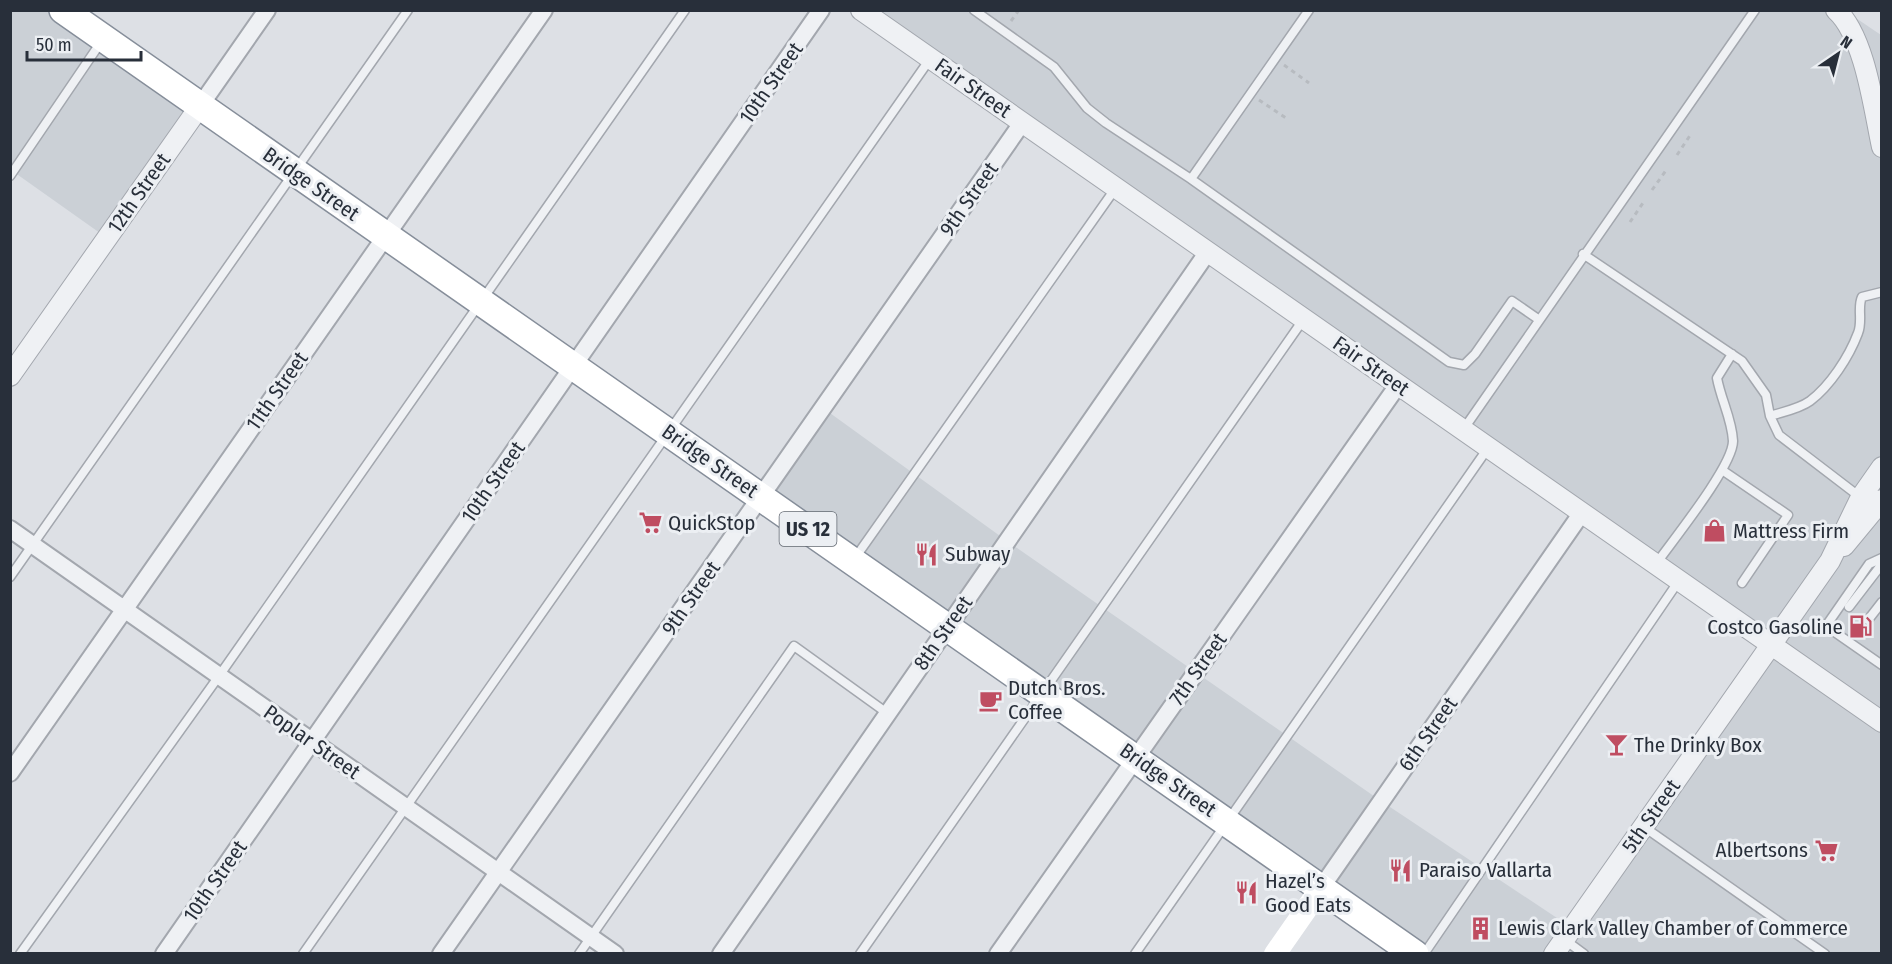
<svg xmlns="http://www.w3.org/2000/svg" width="1892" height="964" font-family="'Fira Sans Condensed',sans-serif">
<rect width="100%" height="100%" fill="#dde0e5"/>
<!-- built -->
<path fill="#cbd0d6" d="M1844,10L1881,35V953H1416L761,497L823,408L1007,541L1381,801L1572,928L1771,645L861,11Z
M11,11H63L200,106L107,238L11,170Z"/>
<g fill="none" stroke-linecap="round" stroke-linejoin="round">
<defs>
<path id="service" d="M974,10L1054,67L1087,108L1106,123L1191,179
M1309,10L1191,179L1449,362L1464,365L1475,354L1512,301L1538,319
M10,176L101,42
M1583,254L1742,361L1766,395L1770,416L1779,435L1860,497
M1770,416C1782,412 1799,409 1810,401C1830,386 1849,357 1858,333C1863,321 1857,307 1862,297L1882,292
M1463,430L1755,10
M1722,470L1788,515L1742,583
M855,558L1115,189
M1882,558L1869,564L1826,626L1882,665
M1656,564C1673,540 1733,466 1733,441C1732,419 1721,400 1717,378L1732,354
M10,577L408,10
M1849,607L1882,564
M1868,620L1882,602
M1644,827L1825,954
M1565,940L1584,954
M20,954L219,676L685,10
M303,954L930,59
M579,954L794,646L887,713
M860,954L1303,320
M1135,954L1488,448
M1424,954L1678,582"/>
<path id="minor" d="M200,106L267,10
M10,529L615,954
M10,773L544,10
M1321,888L1581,514
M164,954L821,10
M441,954L1022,123
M721,954L1207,253
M998,954L1398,385"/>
<path id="tertiary" d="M861,10L1882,722
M1836,10C1865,36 1874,110 1882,147
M10,376L200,106
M1844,546L1882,500
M1554,954L1830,561L1861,497L1882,467"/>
<path id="trunk" d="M63,10L1415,954"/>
</defs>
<!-- service casing -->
<use href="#service" stroke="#a3a7ae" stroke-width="11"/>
<!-- minor casing -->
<use href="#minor" stroke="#a3a7ae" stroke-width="20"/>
<!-- tertiary casing -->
<use href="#tertiary" stroke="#a3a7ae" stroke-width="22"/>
<!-- trunk casing -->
<use href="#trunk" stroke="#868e9a" stroke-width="30"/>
<!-- path -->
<path stroke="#b7bbc0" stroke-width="3" stroke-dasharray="4.5 4.5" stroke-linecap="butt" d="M1011,21L1019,10
M1284,65L1309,83
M1259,100L1286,118
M1677,155L1691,134
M1652,190L1667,169
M1630,222L1645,200"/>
<!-- service -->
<use href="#service" stroke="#eff1f4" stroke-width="8"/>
<!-- minor -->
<use href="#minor" stroke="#eff1f4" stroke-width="16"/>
<!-- tertiary -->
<use href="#tertiary" stroke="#eff1f4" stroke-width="20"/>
<!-- secondary -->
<path stroke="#fff" stroke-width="22" d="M1275,954L1321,888"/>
<!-- trunk -->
<use href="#trunk" stroke="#fff" stroke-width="27"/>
</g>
<!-- icons -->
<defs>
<symbol id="supermarket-bare" viewBox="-9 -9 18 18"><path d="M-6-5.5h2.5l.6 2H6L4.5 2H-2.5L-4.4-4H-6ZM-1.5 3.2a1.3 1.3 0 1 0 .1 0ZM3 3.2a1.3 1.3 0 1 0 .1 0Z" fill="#bf4d61" stroke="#eceff3" stroke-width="2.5" paint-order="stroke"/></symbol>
<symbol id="shop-bare" viewBox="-9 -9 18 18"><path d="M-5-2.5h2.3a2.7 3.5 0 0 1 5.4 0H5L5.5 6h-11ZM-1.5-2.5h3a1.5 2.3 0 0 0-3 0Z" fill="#bf4d61" stroke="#eceff3" stroke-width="2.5" paint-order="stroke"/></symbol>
<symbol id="restaurant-bare" viewBox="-9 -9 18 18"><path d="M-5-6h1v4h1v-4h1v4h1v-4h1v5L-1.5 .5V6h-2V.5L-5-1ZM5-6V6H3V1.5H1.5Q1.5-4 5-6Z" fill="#bf4d61" stroke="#eceff3" stroke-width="2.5" paint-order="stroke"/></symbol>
<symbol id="fuel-bare" viewBox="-9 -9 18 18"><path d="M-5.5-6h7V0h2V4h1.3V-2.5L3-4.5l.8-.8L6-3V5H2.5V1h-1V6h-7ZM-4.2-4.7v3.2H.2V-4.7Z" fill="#bf4d61" stroke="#eceff3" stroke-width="2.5" paint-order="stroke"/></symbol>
<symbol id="cafe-bare" viewBox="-9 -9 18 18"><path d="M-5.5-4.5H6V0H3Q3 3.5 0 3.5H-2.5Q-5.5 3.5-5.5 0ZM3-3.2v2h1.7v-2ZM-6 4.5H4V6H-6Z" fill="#bf4d61" stroke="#eceff3" stroke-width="2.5" paint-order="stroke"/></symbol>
<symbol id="bar-bare" viewBox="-9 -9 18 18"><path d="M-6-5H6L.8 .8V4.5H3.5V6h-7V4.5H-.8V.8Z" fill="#bf4d61" stroke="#eceff3" stroke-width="2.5" paint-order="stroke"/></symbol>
<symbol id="building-bare" viewBox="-9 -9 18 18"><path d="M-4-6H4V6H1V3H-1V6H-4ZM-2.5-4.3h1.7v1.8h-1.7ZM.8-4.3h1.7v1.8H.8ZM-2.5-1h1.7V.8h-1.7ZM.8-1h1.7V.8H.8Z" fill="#bf4d61" stroke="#eceff3" stroke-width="2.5" paint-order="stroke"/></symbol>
</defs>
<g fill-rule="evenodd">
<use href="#supermarket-bare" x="634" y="506" width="33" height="33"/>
<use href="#shop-bare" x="1698" y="514" width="33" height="33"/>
<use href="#restaurant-bare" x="910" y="538" width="33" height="33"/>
<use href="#fuel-bare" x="1844" y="610" width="33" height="33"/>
<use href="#cafe-bare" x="974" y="684" width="33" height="33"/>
<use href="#bar-bare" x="1600" y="728" width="33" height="33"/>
<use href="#supermarket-bare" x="1810" y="834" width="33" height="33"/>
<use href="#restaurant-bare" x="1384" y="854" width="33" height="33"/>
<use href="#restaurant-bare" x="1230" y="876" width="33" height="33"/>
<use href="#building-bare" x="1464" y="912" width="33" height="33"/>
</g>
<g text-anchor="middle" stroke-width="6" stroke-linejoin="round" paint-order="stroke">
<!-- shield labels -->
<rect fill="#eceff3" stroke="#636972" stroke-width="1.5" x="779.5" y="512" width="57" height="34" rx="4.5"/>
<g font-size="20" font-weight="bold" fill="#282f3a">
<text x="808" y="536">US 12</text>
</g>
<!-- street labels -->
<g font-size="21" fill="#282f3a" stroke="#eceff3">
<text transform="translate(771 83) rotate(-55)" y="7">10th Street</text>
<text transform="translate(973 88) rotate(35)" y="7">Fair Street</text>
<text transform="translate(311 184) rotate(35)" y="7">Bridge Street</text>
<text transform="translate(139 193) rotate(-55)" y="7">12th Street</text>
<text transform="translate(969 199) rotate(-55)" y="7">9th Street</text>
<text transform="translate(1371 366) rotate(35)" y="7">Fair Street</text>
<text transform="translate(277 391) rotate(-55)" y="7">11th Street</text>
<text transform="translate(710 461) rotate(35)" y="7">Bridge Street</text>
<text transform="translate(493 482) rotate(-55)" y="7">10th Street</text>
<text transform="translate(691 598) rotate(-55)" y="7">9th Street</text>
<text transform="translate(943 633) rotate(-55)" y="7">8th Street</text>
<text transform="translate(1198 669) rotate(-55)" y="7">7th Street</text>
<text transform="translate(1428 734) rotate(-55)" y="7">6th Street</text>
<text transform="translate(312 742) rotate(35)" y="7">Poplar Street</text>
<text transform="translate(1168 780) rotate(35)" y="7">Bridge Street</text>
<text transform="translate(1651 816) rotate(-55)" y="7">5th Street</text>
<text transform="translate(215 881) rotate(-55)" y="7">10th Street</text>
</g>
<!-- poi labels -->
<g font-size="21" fill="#282f3a" stroke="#eceff3" text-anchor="start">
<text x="668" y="530">QuickStop</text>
<text x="1733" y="538">Mattress Firm</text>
<text x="945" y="561">Subway</text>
<text x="1843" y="634" text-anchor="end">Costco Gasoline</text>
<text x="1008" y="695">Dutch Bros.<tspan x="1008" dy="24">Coffee</tspan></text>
<text x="1634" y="752">The Drinky Box</text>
<text x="1808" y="857" text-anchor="end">Albertsons</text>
<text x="1419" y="877">Paraiso Vallarta</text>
<text x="1265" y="888">Hazel’s<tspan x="1265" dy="24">Good Eats</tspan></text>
<text x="1498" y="935">Lewis Clark Valley Chamber of Commerce</text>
</g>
</g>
<!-- border -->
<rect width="1892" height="964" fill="none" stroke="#282f3a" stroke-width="24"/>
<!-- north arrow -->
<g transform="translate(1838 54) rotate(35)" stroke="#eceff3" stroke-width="4.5" paint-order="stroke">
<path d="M0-4.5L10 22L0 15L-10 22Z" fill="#282f3a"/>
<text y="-9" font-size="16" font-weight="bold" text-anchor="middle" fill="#282f3a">N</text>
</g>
<!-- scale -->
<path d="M27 51v9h114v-9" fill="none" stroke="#282f3a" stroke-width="3"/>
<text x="36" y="51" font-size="18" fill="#282f3a" stroke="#eceff3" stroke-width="4.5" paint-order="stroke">50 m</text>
</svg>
